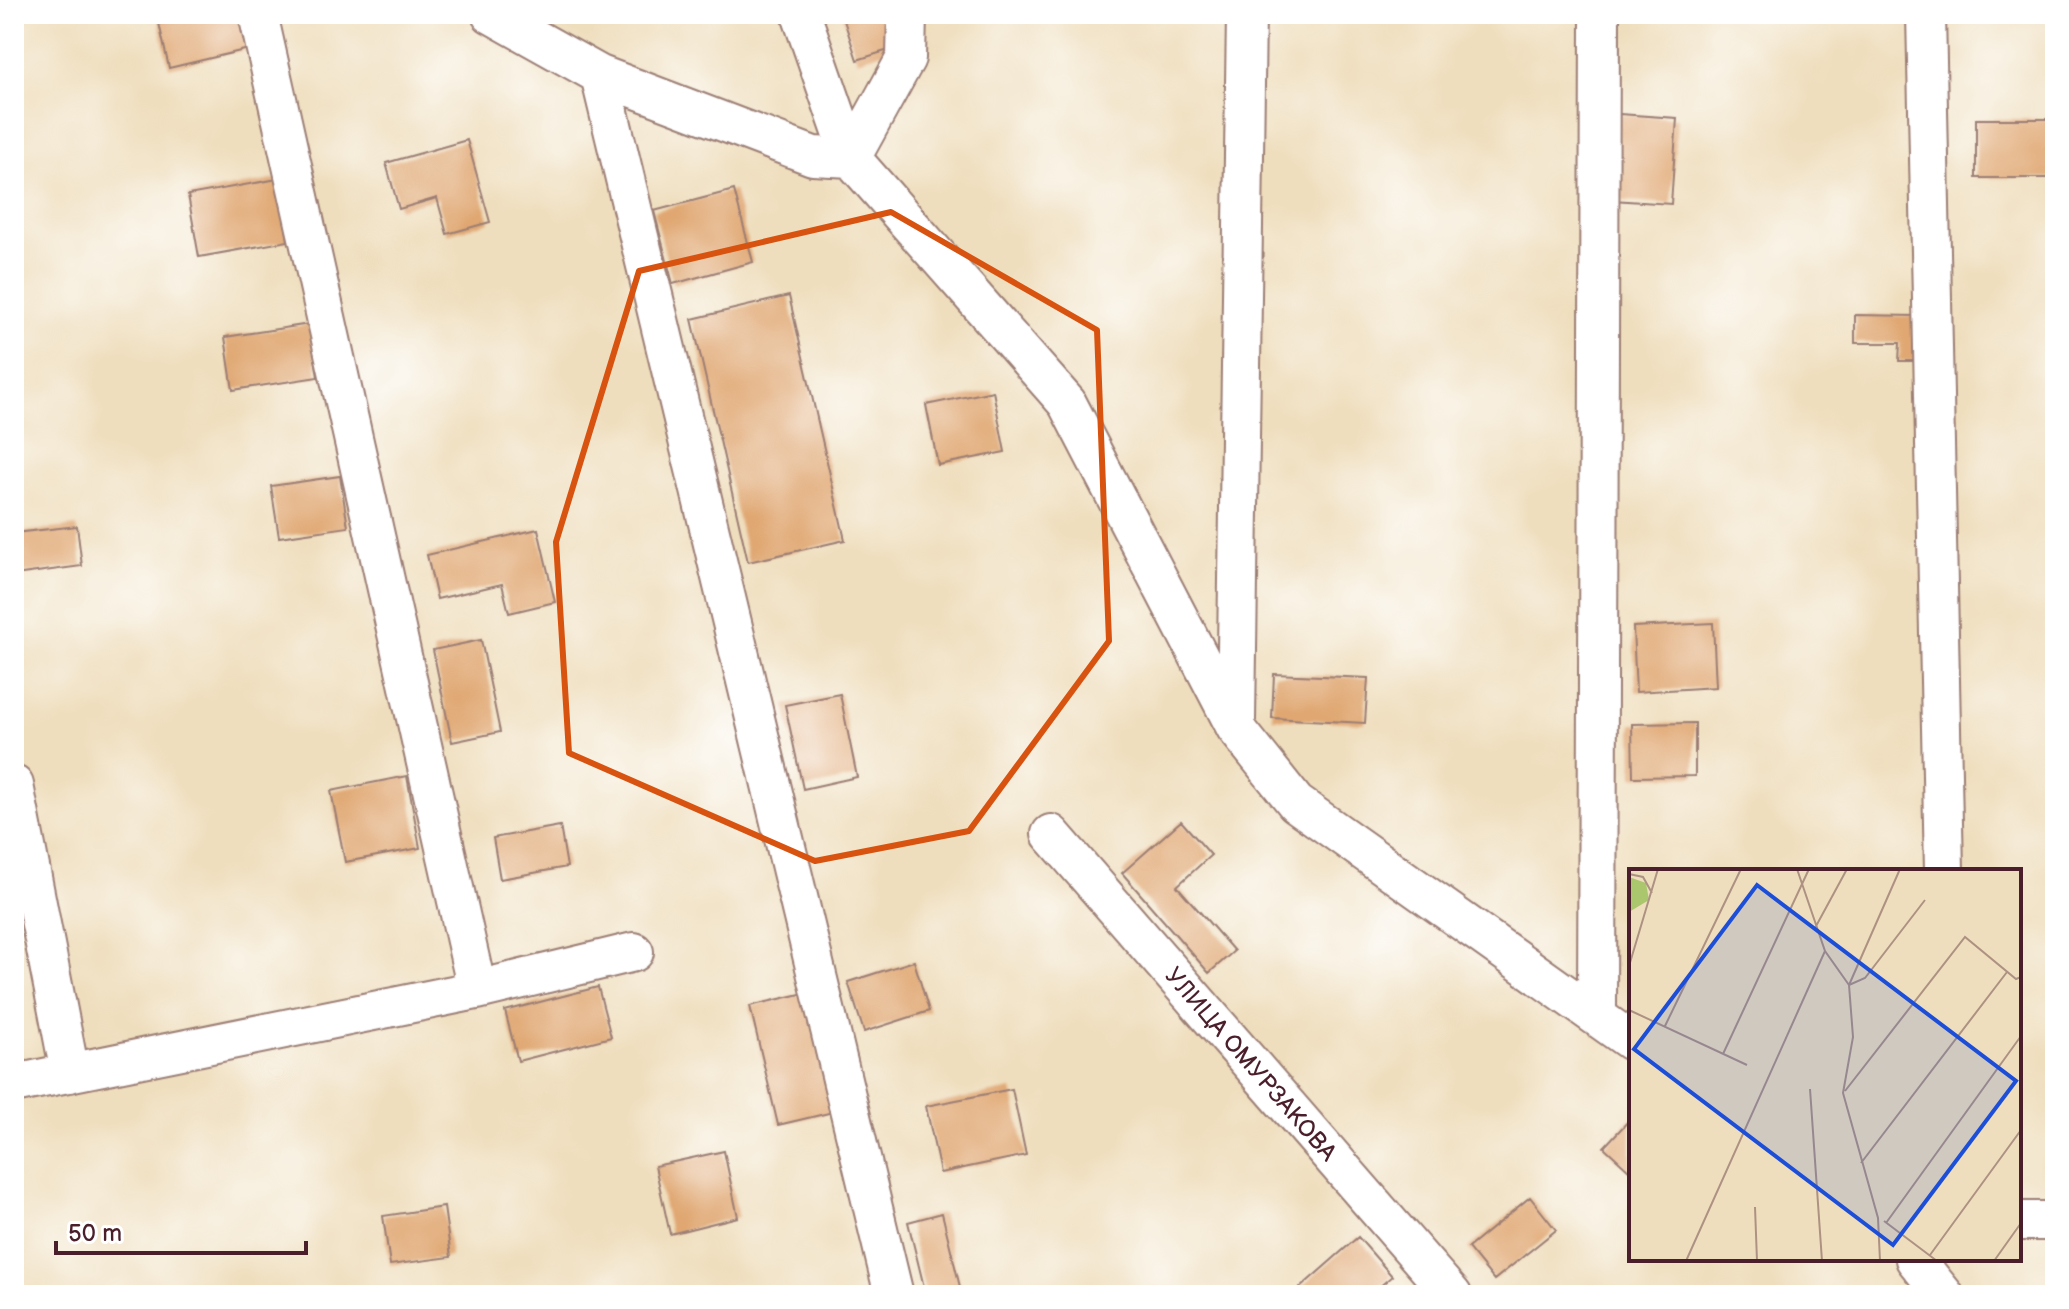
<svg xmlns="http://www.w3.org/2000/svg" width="2069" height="1309" font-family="'Balsamiq Sans',sans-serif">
<rect width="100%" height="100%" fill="#fff"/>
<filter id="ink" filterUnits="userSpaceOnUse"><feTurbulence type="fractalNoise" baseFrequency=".0125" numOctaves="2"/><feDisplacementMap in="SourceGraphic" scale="16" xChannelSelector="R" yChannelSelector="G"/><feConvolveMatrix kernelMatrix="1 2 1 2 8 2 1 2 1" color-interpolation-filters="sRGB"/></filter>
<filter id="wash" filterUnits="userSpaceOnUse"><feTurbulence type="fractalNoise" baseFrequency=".006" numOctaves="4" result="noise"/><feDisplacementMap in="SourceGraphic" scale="32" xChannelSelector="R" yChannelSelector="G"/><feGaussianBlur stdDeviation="1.8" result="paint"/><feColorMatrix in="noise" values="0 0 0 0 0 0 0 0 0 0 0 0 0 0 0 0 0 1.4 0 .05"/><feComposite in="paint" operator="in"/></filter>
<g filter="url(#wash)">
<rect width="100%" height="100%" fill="#efdebd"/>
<g id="blocks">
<!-- building -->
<path fill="#e0a772" d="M157,14H246L253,48L169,68Z
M842,14H894L895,48L857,60Z
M1619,114L1677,118L1671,204L1613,200Z
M1976,119H2055V178H1976Z
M467,140L490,222L447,234L437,198L399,209L386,163Z
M278,179L288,241L199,257L188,195Z
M734,190L753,262L673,284L654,211Z
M789,296L845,540L748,562L692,319Z
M1855,315L1917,316L1916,361H1899L1900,343H1855Z
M310,324L318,377L233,390L225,337Z
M993,391L1005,452L938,465L926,405Z
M340,476L348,527L279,537L271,486Z
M77,526L82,566L14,575V533Z
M538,529L555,602L509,613L502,584L437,599L427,555Z
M1713,623L1716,687L1636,692L1633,627Z
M481,640L500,732L452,742L433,650Z
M1274,674L1368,678L1365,723L1272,718Z
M840,694L857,777L803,789L785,705Z
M1695,723V776L1633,777L1632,724Z
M407,776L420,848L345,862L331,791Z
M1181,821L1211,855L1177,886L1234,951L1209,973L1122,873Z
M560,826L567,867L500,879L493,838Z
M914,961L929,1011L864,1032L848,982Z
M598,987L611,1037L518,1061L505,1011Z
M805,993L833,1112L778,1125L750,1006Z
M1012,1089L1026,1155L940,1173L926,1106Z
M1631,1118V1172L1604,1147Z
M724,1151L738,1217L670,1234L655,1166Z
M1530,1197L1556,1230L1494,1280L1468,1248Z
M444,1207L451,1257L390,1265L383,1216Z
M942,1213L960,1287L926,1295L908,1222Z
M1358,1237L1392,1276L1370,1295H1292Z"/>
</g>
</g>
<g filter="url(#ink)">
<use href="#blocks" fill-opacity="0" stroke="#9c7e74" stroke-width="2"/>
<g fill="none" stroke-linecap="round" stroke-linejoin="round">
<defs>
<path id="minor" d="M258,14L477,990
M491,14L600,75L813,156L851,158
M801,14L851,158L1067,403L1236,728L1296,803L1631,1041
M1926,14L1944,871
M600,75L894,1295
M851,158L906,58L907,14
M1236,721L1246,14
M14,785L70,1073
M1051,834L1452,1295
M1597,1016L1600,14
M14,1084L477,990L634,952
M2019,1221H2055
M1915,1259L1944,1295"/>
</defs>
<!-- minor casing -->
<use href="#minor" stroke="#9c7e74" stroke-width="42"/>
<!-- minor -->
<use href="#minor" stroke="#fff" stroke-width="38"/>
</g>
</g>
<!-- marked area -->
<path fill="none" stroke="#d8530f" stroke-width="6" stroke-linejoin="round" d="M891,212L1097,330L1109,641L969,831L815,861L569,753L556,542L639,271Z"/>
<g text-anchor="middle" stroke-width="8" stroke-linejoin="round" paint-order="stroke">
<!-- street labels -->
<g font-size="24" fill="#4a1f2b" stroke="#fff">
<text transform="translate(1251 1064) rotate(49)" y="8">УЛИЦА ОМУРЗАКОВА</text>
</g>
</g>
<!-- overview -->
<g transform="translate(1629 869)">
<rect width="392" height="392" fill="#efdebd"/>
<path d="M0,8L17,14L20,31L0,43Z" fill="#aac76e"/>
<path fill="none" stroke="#ad9283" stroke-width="2" d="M168,0L196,82L220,116M0,5L14,8L23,24M186,59L218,0M0,97L29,0M220,116L236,109L296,31M0,141L118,196M36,157L112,0M94,185L180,0M181,220L193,392M216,222L336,68L387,110L392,108M232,294L378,103M126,338L128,392M255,352L308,392M257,354L392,167M301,386L392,261M57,392L196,82M251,392L249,349L214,224L224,168L220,116L271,0M365,392L392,354"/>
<path fill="#1d4ed8" fill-opacity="0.15" stroke="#1d4ed8" stroke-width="4" d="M128,16L387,212L264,376L5,180Z"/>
<rect width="392" height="392" fill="none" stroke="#4a1f2b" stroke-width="4"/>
</g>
<!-- margin -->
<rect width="2069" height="1309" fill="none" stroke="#fff" stroke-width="48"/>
<!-- scale -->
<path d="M56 1241v12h250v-12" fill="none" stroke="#4a1f2b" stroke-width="4"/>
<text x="68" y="1241" font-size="24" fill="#4a1f2b" stroke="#ffffff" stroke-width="6" paint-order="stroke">50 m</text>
</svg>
